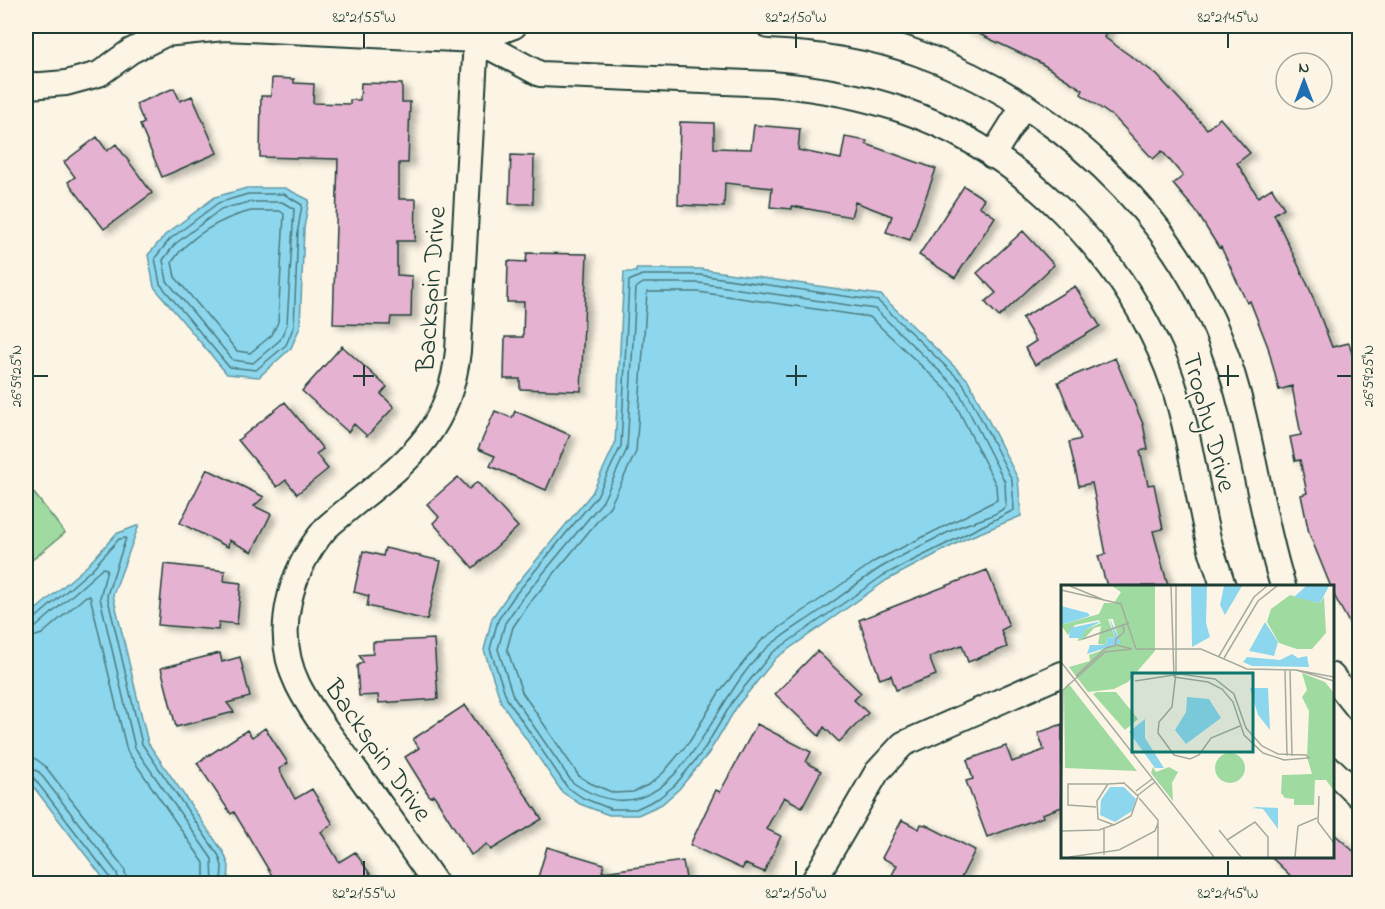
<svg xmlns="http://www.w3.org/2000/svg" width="1385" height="909" font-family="'Indie Flower',sans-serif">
<defs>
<filter id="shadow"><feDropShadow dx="6" dy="4" stdDeviation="3" flood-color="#0004"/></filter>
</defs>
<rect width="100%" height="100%" fill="#fcf5e5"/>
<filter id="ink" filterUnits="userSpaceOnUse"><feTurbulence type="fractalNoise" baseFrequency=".0167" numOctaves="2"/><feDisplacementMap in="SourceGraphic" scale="12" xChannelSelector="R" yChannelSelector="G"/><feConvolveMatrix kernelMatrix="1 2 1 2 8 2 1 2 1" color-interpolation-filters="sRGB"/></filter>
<g filter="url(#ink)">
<!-- green -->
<path fill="#9fdaa0" stroke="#5f8c6a" stroke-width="1.5" d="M26,483L65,533L26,565Z"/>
<!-- water -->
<path fill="#8dd7ee" stroke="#6199a4" stroke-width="1.5" d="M247,188H285L309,200L304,228L300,327L291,348L259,377L227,374L154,287L148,255L165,235L215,197Z
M636,269H700L881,295L968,380L1018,479L1021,516L965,539L887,580L776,658L738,705L708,754L679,789L662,804L638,815H609L580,804L562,792L501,702L484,650L492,618L510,592L592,493L615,444L624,272H636Z
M139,525L113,595L148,743L224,853L229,866L228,883H107L26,777V618L87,566L116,534Z"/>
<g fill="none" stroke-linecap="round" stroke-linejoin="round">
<!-- shore -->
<path stroke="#4b7b7e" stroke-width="1.5" d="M248,194H284L302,205L298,229L294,326L286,345L256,370L229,367L160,284L155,258L170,239L218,203Z
M250,202H282L294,209L287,324L280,340L253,363L233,360L167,281L163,260L175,244L221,209Z
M251,211H280L284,214L278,322L272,335L250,353L237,351L175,277L172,262C189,236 222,218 251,211Z
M642,275H700L878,301L963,383L1012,480L1014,510L884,575L772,653L733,701L703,751L675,785L659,798L636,809H611L583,798L567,787L507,699L490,649L498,620L515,595L597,496L621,446L629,281Z
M643,283H699L875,309L957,388L1005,482L1006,506C997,516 975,521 961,526C934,539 906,553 880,568C861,580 843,595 824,608C806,621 785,633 768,647C708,697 676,854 572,782L513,696L498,649L505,623L521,600L603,501L627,449L636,288Z
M647,292H698L870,317L950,393L996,485L997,500L875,561L762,640L720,691L690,741L663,773L650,784L633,792L614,793L590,783L579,776L522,692L507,649L513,627L528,605L610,506L636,452Z
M26,622L32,621L91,570L119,539L126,538L107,595L142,744L219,856L222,866L221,884
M26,630L36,627L103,568L107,569L100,598L135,748L212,859L213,884
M26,639L42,634L86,596H90L127,751L204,863V884
M26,757L36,759L45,766L124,868L128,884
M26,766L39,772L117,873L119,884
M26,774L33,777L110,877L112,884"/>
</g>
<!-- building -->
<path fill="#e5b3d1" stroke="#1f3d34" stroke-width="1.5" filter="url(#shadow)" d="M962,26H1111L1104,37L1156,74L1207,129L1220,118L1250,153L1237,163L1258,197L1272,188L1284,208L1274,214L1310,290L1332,347L1349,343L1356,368L1359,367V641L1335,597L1309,533L1301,495L1307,493L1300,460L1295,461L1290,437L1301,435L1292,386L1279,390L1268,347L1250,301L1247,303L1221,247L1219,248L1196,211L1173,184L1183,176L1162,151L1153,159L1116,119L1081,94L1083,90L1039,62Z
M272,78L294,79V83L314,84L313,103L350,104V100H360L361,83L402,84V102H410L408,163H399V199H416L415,241H397V275L412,276L411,317H391L390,325L333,324L338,159L260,157L261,96H271Z
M174,88L180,101L192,96L217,153L162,177L140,125L144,123L136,104Z
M680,122L714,123V148L751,149L754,125L800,129L798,150L841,159L845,137L867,141L866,144L936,169L910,240L886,232L892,216L855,202L851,217L792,206V209L770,207L772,188L725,183L724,207L678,205Z
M97,137L107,151L116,144L152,193L104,229L68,182L75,177L64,162Z
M511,155L534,156L533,204H509Z
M964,186L984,199L979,206L995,217L955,278L919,255Z
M1023,231L1054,265L999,317L985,302L996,293L977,273Z
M527,253L587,254L581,391L520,389V379H504L505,337H523L524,302H507L508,261L526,262Z
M1075,286L1100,326L1035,365L1025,348L1036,341L1022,318Z
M342,346L387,387L381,394L394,407L367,436L354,424L348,432L302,391Z
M1115,358L1143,424L1148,449L1140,451L1148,485L1154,484L1163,529L1153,531L1168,586H1107L1098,556L1106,554L1092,483L1079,486L1069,442L1081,439L1058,382Z
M285,402L323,449L316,454L328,469L297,494L286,480L277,487L238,440Z
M495,411L512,418L515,411L570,435L546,490L490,466L495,456L478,449Z
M207,469L264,497L254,506L271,514L252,552L229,540L228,547L180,523Z
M458,477L469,489L477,482L518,527L473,568L433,523L439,517L427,504Z
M385,548L441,561L427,620L367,606L369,596L354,592L363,551L383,556Z
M164,564L225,571L224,581L241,583L237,624L219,622L218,630L158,625Z
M987,570L1009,626L1001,630L1007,647L968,662L962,645L929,657L936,675L896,690L891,675L880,679L859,620Z
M434,639L438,699L379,703L378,695L359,696L357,666L363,662L359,655L373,654V642Z
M817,651L861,693L854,700L868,713L839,742L824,727L819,736L775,694Z
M220,653L222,662L240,657L250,697L227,703L234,712L176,727L161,668Z
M465,705L542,819L491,850L487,844L471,855L434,795L430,797L405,757L419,748L413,739Z
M757,724L811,752L806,762L821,771L802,807L784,797L766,829L781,836L764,872L745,864L742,869L690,845L716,790L720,792Z
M1062,724V807L1042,814L1043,817L987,837L966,781L973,779L967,760L1006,746L1012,762L1044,750L1038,733Z
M265,728L288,763L279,769L295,799L312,789L333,824L321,832L339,862L355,852L377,884H277L234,812L231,814L197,763L247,730L252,737Z
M902,820L919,829L921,824L926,825L975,850L958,884H908L892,875L897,865L882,858Z
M1332,832L1359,856V884H1299L1270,856H1332Z
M547,847L604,864L602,872L683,861L687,884H536Z"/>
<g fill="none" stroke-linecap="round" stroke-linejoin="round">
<defs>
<path id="street" d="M769,26C820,28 872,36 920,54C1054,103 1172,210 1222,344C1252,423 1258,507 1283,586
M476,40L540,74L772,84C817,88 862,96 905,111C1022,152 1121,253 1167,367C1188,421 1194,478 1207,534C1211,552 1218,569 1223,586
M29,86L66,83L99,74L131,51L165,34L224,28L476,40L514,26
M992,156L1024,105
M1332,676L1360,711
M1332,770L1360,797
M436,884C409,845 382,807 354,768C335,741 313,715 298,685C272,633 290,570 326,528C391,470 448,446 458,351L476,40L482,27
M812,884L877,772L903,744L1062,674"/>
</defs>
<!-- street casing -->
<use href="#street" stroke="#1f3d34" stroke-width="28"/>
<!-- street -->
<use href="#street" stroke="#fcf5e5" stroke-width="24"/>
</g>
</g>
<!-- ticks -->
<path fill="none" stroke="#1f3d34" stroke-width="2" d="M364,33V48M796,33V48M1228,33V48M364,365V386M796,365V386M1228,365V386M33,376H48M353,376H374M786,376H807M1218,376H1239M1337,376H1352M364,861V876M796,861V876M1228,861V876"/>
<g text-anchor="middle" stroke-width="4.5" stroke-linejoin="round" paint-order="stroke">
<!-- street labels -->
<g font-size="27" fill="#1f3d34" stroke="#fcf5e5">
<text transform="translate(430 289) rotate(-86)" y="9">Backspin Drive</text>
<text transform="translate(1210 422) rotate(75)" y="9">Trophy Drive</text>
<text transform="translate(379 750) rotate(55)" y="9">Backspin Drive</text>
</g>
</g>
<!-- overview -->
<g transform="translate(1061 585)">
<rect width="273" height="273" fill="#fcf5e5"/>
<path d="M51,1H94V66L67,97L53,104L27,107L8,82L29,76L28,70L39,66L57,52L52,34H47L54,52L46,53L45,60L37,59L40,41L33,43L22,55L16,56L24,45L40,38L38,35L14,40L7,50L0,40L38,29L43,18H53L60,7ZM229,10L259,18L263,12L265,48L251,64H236L218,58L206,37L210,24ZM241,88L264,97L273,108V206L265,195H254L253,220H233V214L224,213L220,208L221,190L251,189L246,172L248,126L241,112L246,105ZM7,98L76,186L4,183L3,105ZM36,107H55L77,134L64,145L32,109ZM154 183a15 15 0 1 1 30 0a15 15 0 1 1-30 0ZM92,182L95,187L108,182L117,187L111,198L112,216L90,188Z" fill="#9fdaa0"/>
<path d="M130,1H146L145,38L149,52L131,62ZM163,1H181L164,30L159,20ZM245,1H268L259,18L233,12ZM0,21L27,28L29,31L0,40ZM48,32L60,58L26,69L29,60H45L46,53L54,52ZM41,36L24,45L21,53H8L9,43ZM204,37L217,57L213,71L188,66ZM231,69L237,73L246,71L248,82L191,81L182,77L186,72L219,75ZM189,103H207L209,145L197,130ZM126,112L148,114L160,133L125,159L114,145L125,127ZM84,134V153L103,183H94L68,147ZM49,202H63L75,214L71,226L54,237L39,230L40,215ZM196,222L217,223V244L202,224L191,223Z" fill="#8dd7ee"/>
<path fill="none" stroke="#a4ab9e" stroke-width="1.5" d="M9,1L43,15M110,1L113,92M115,1V87L111,122L98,137L97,148L113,170L129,174L138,170L150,153L179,141M0,5L60,19L75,64H140L186,84L235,85M22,54L68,38M54,61L55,54L63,47L62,39M158,71L193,12L206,1M163,73L197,16L216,1M0,77L153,272M224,85L226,171M229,85L231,171M273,92L235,85L273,96M74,96L119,89L154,94L173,109L185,143L201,161L217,169L245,170L248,173L223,175L202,168L183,150L172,117L161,104L147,97L113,92M75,206L91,194M77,210L94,197M258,211L257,237L273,258M78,213L97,235V272M35,222L7,220V199H46M0,232L2,105L44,67L71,64L56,60L45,63L15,91M158,245L180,272M0,246L38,245L52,240H53L68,232L70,231L77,211L63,198L47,199L36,216L37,234L53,240M166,255L194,237L207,252V272M43,270V244M8,272L58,265L94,246L97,238M234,272L237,241L256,233"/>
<path fill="#0f766e" fill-opacity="0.15" stroke="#0f766e" stroke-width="3" d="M71,88H192V167H71Z"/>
<rect width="273" height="273" fill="none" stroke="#1f3d34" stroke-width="3"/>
</g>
<!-- margin -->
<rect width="1385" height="909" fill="none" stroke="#fcf5e5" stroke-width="66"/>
<!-- north arrow -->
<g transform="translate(1304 81)"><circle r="28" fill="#fcf5e5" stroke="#a4ab9e" stroke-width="1.5"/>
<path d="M0-4.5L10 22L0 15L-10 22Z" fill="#1f6fb2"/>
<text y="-9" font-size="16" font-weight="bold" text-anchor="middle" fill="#1f3d34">N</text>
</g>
<rect x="33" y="33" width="1319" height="843" fill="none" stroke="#1f3d34" stroke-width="2"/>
<g font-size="15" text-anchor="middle" fill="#1f3d34">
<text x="364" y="22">82°21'55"W</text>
<text x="796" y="22">82°21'50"W</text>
<text x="1228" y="22">82°21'45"W</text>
<text transform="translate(16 376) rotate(-90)" y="5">26°59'25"N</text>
<text transform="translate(1368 376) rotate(-90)" y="5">26°59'25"N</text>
<text x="364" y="898">82°21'55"W</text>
<text x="796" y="898">82°21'50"W</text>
<text x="1228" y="898">82°21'45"W</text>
</g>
</svg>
